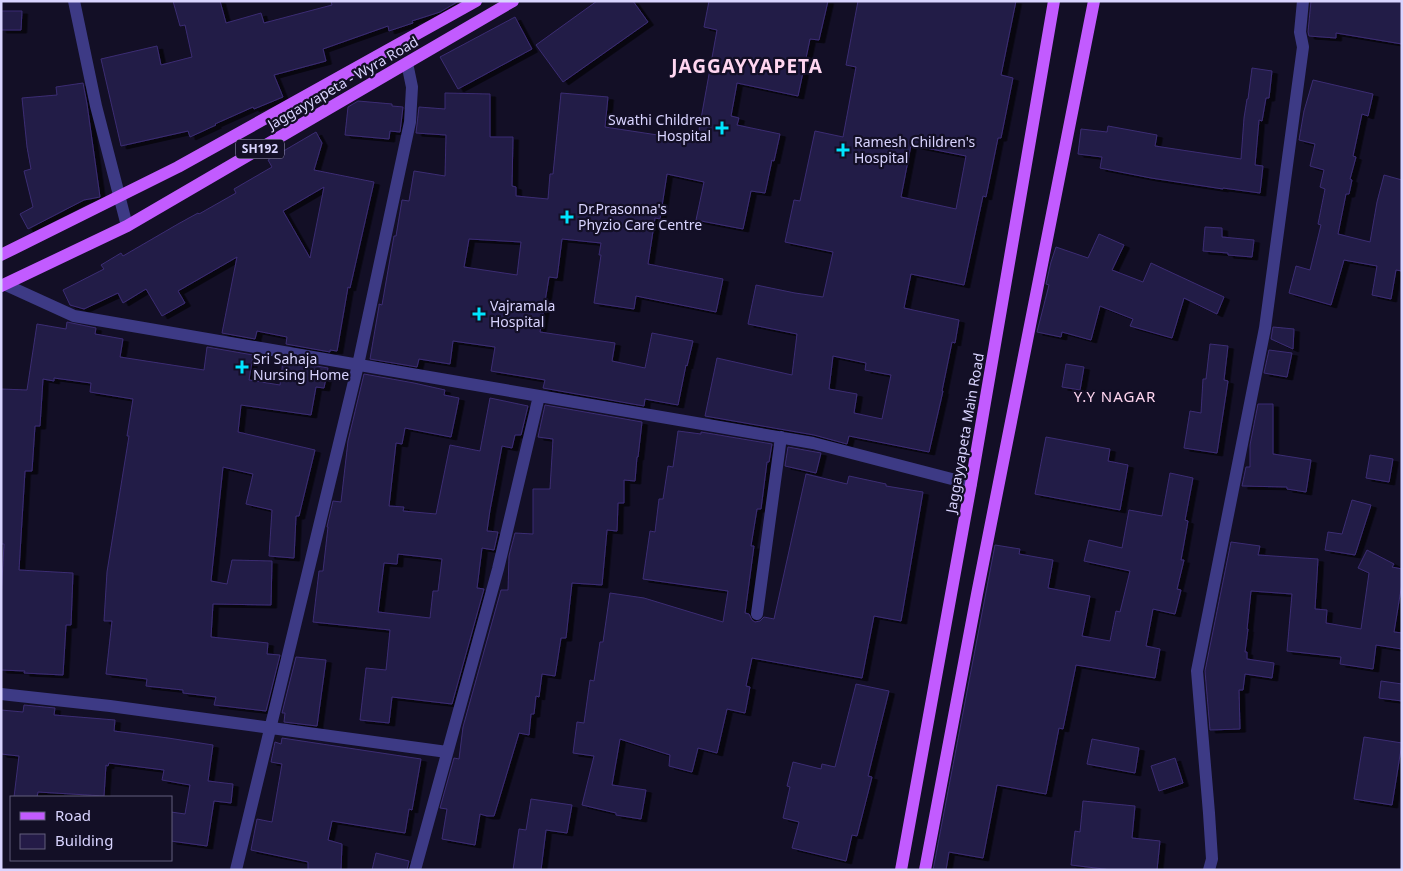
<svg xmlns="http://www.w3.org/2000/svg" width="1403" height="871" font-family="'Noto Sans',sans-serif">
<defs>
<filter id="shadow"><feDropShadow dx="5.5" dy="3" stdDeviation="0" flood-color="#0009"/></filter>
</defs>
<rect width="100%" height="100%" fill="#130f26"/>
<!-- building -->
<path fill="#241b47" stroke="#3b2d73" fill-rule="evenodd" filter="url(#shadow)" d="M173,1H220L226,23L261,13L264,23L332,5L331,1H459L440,12L412,21L413,23L389,31L388,26L323,49L326,61L274,75L283,97L254,109L253,107L215,124L216,125L190,137L188,131L121,146L101,59L157,46L161,65L192,57L185,25L180,26Z
M597,1H633L648,22L563,82L536,45Z
M709,1H828L819,40L810,39L798,96L737,83L731,116L739,118L737,125L780,134L774,161L772,160L765,193L751,191L743,229L696,220L704,182L667,174L660,219L655,218L648,264L723,279L716,312L636,296L634,309L594,303L601,255H599L601,243L562,239L557,278L549,277L540,332L615,343L612,361L645,368L652,333L693,341L687,366L686,365L678,405L645,399L644,406L543,388L545,380L491,371L495,347L453,341L450,364L419,359L417,367L370,359L379,306V304L382,305L394,236H396L402,200L409,201L414,171L445,176L446,135L416,133L419,107L445,109V93L490,94V137H513L512,186L516,187V196L548,199L550,174H553L561,93L608,97L605,127L697,141L717,30L704,27ZM469,239L521,242L517,275L464,267Z
M858,1H1016L1001,75L1013,78L1001,138H998L986,197L983,196L964,285L911,274L904,308L959,320L955,343L952,342L942,391H943L929,452L849,436L847,444L814,435L705,416L717,358L792,375L797,334L748,324L756,285L795,293L823,297L833,252L785,242L794,200L800,201L815,131L843,137L856,67L846,65ZM911,145L966,156L956,209L901,197ZM833,356L866,363L865,370L891,375L882,419L854,413L857,394L829,389Z
M1311,1H1402V44L1336,33V38L1309,36L1308,32Z
M1,11H22L21,30H1Z
M515,17L532,49L458,89L440,57Z
M1252,68L1272,71L1269,98H1266L1262,121L1259,120L1255,165L1263,166L1260,193L1223,188V189L1151,178L1100,168L1102,157L1078,154L1081,129L1107,132L1108,126L1157,135L1155,146L1241,159L1244,118L1247,99H1248Z
M1313,80L1373,94L1368,116L1362,114L1353,156L1356,157L1350,179L1352,180L1349,194H1346L1338,234L1370,242L1377,202L1384,175L1402,180V271L1396,270L1391,299L1372,295L1377,266L1344,260L1331,305L1289,293L1296,266L1310,270L1321,225L1318,224L1325,189L1320,187L1324,170L1310,166L1315,144L1299,140L1304,111Z
M83,83L87,104L100,197L84,200L28,229L20,214L33,207L24,171L31,169L27,147L22,98L57,95L56,87Z
M358,101L392,104V106L403,107L400,132L390,131L389,139L345,135L348,107Z
M316,132L322,143L314,170L374,182L350,288L348,287L337,351L330,350V352L286,344L287,337L257,331L255,339L222,333L237,257L178,291L185,303L162,316L146,289L123,303L118,293L84,309L70,305L63,290L104,269L101,265L121,253L123,256L178,224L198,213L199,214L236,193L234,189L272,167L268,160ZM324,187L310,258L283,211Z
M1205,227L1222,228V237L1254,240L1252,257L1228,255V253L1203,251Z
M1099,234L1124,245L1112,270L1143,282L1151,263L1224,297L1217,314L1184,298L1172,338L1130,326L1133,319L1100,306L1091,340L1062,332L1061,337L1037,332L1049,285L1046,284L1051,262L1056,247L1088,258Z
M67,322L96,328L95,334L123,339L120,357L204,370L207,347L253,355L249,380L280,385L283,360L328,368L324,388L316,387L311,415L241,405L238,432L315,450L299,516H296L294,558L269,556L272,510L246,504L253,474L223,467L211,581L227,584L232,560L272,561L271,605L213,604L211,637L268,643L267,654L280,655L266,711L214,705L216,697L183,693V690L146,686L147,679L106,674L112,621H104L107,572L129,436H127L133,399L90,392L91,383L54,378V381L43,379L40,426H35L32,471H25L19,570L73,573L71,625H66L63,675L24,673L25,671L1,670V599L4,544H1V389L27,390L37,324L66,329Z
M1273,327L1294,329L1293,349L1271,339Z
M1210,344L1228,346L1224,380L1228,381L1217,453L1184,448L1190,411L1201,413L1203,379H1206Z
M1269,350L1292,353L1287,377L1264,373Z
M1066,364L1084,367L1080,390L1062,387Z
M364,374L414,383L445,390L444,395L459,398L451,437L405,428L402,444L396,443L389,506L404,507L403,511L436,514L450,445L480,451L490,398L528,406L521,435H515L512,448L502,446L490,510L487,531L498,532L494,550L482,548L477,588L484,589L452,704L392,697L389,723L360,720L366,668L386,670L390,630L313,622L319,571H323L328,527H327L333,501L341,502L348,441ZM398,554L442,559L438,591H433L430,618L378,612L384,563L397,564Z
M1258,404H1273V454L1311,460L1306,492L1287,489V487L1242,486L1246,467H1250V445Z
M545,405L642,422L638,457H637L635,481L624,480V503H618L617,531L607,530L602,585L572,583L566,638H561L555,676L542,674L539,697L536,696L534,714H531L529,735L519,733L494,816H487L480,814L475,845L442,839L447,809L440,808L454,758L459,759L463,727L501,590H508L509,556L515,533L533,534V489H550L553,439L538,437Z
M678,431L701,434V432L772,444L769,462H767L761,509H757L751,546H754L745,613L749,614L752,620L755,622L760,621L764,617L774,619L806,474L847,484L849,476L886,484V486L923,492L901,621L874,616L862,678L752,658L746,686L750,687L745,713L727,709L717,753L698,748L692,772L669,766L670,755L620,739L612,785L646,790L641,819L616,815V813L582,805L594,756L573,753L577,722L584,723L590,680L594,681L600,642H603L610,593L644,598L723,622L728,591L643,579L650,531L655,532L659,499H663L668,466L673,467Z
M1046,437L1110,449L1108,461L1128,465L1120,510L1035,494Z
M788,447L821,453L816,473L785,466Z
M1370,455L1393,459L1389,482L1366,478Z
M1170,473L1193,478L1185,520L1188,521L1181,560H1184L1177,589L1181,590L1175,614L1153,609L1146,646L1160,649L1155,678L1076,665L1063,729L1059,728L1046,794L997,785L983,858L949,852L946,870H933L995,545L1020,549L1019,554L1053,560L1048,588L1090,596L1082,636L1110,641L1116,611L1120,612L1130,571L1084,561L1089,540L1122,548L1129,510L1162,516Z
M1352,500L1371,505L1355,555L1325,550L1328,532L1342,534Z
M1231,542L1260,546L1258,555L1318,559L1315,609L1327,610L1326,623L1361,629L1369,573L1358,568L1367,550L1394,564L1392,567L1402,569V583L1394,632L1402,633V649L1376,645L1373,669L1340,664L1341,657L1287,651L1292,594L1251,591L1247,629H1248L1245,652H1247V659L1274,663L1272,678L1245,674L1243,690H1239L1240,729L1210,730L1205,671Z
M296,657L326,660L317,726L284,722L285,713H282Z
M1381,681L1402,684V701L1379,698Z
M856,684L889,691L868,776L872,777L857,836L852,835L846,861L792,848L799,822L783,818L790,787L787,786L793,762L821,769L822,764L835,767Z
M24,705L55,708L54,715L115,720L114,731L168,738L213,745L208,781L233,784L231,803L214,801L207,846L171,841V812L185,814L190,785L162,780L164,770L109,763L108,766L106,765L104,796L38,792L37,797H14L19,756L1,754V710L23,712Z
M1364,737L1402,743L1392,805L1354,799Z
M282,738L421,759L412,810L409,809L405,833L332,821L328,840L342,844L341,870H308V862L251,850L257,819L272,822L282,764L271,762L275,742L281,744Z
M1092,739L1139,748L1135,773L1087,764Z
M1175,758L1183,783L1159,791L1151,766Z
M531,799L572,805L567,833L546,830L541,870H513L519,829L526,830Z
M1083,801L1135,806L1132,838L1160,841L1157,870H1112L1071,865L1075,831L1080,832Z
M376,853L409,861L407,870H372Z"/>
<g fill="none" stroke-linecap="round" stroke-linejoin="round">
<!-- minor -->
<path stroke="#3d3a85" stroke-width="12" d="M74,1L96,106L127,226
M6,285L74,316L813,443L971,484
M757,614L781,437
M1,694L110,706L447,752
M236,870L358,365L410,122L412,87L407,63
M415,870L498,569L539,396
M1209,870L1212,859L1209,813L1197,671L1265,328L1303,47L1300,32L1303,1"/>
<!-- major -->
<path stroke="#c25bff" stroke-width="12" d="M1,255L178,167L476,1
M1,286L127,226L513,1
M901,870L971,484L1054,1
M925,870L977,594L1094,1"/>
</g>
<!-- markers -->
<g fill="#00e5ff" stroke="#130f26" stroke-width="2">
<path d="M719.5 120.5h5v5h5v5h-5v5h-5v-5h-5v-5h5z"/>
<path d="M840.5 142.5h5v5h5v5h-5v5h-5v-5h-5v-5h5z"/>
<path d="M564.5 209.5h5v5h5v5h-5v5h-5v-5h-5v-5h5z"/>
<path d="M476.5 306.5h5v5h5v5h-5v5h-5v-5h-5v-5h5z"/>
<path d="M239.5 359.5h5v5h5v5h-5v5h-5v-5h-5v-5h5z"/>
</g>
<g text-anchor="middle" stroke-width="4.5" stroke-linejoin="round" paint-order="stroke">
<!-- shield labels -->
<rect fill="#130f26" stroke="#9e99be" stroke-width="1" x="236" y="139.5" width="48" height="19" rx="4"/>
<g font-size="12" font-weight="bold" fill="#d9d4ff">
<text x="260" y="153">SH192</text>
</g>
<!-- street labels -->
<g font-size="14" fill="#d9d4ff" stroke="#130f26">
<text transform="translate(343 83) rotate(-30)" y="5">Jaggayyapeta - Wyra Road</text>
<text transform="translate(965 433) rotate(-80)" y="5">Jaggayyapeta Main Road</text>
</g>
<!-- poi labels -->
<g font-size="14" fill="#d9d4ff" stroke="#130f26" text-anchor="start">
<text x="711" y="125" text-anchor="end">Swathi Children<tspan x="711" dy="16">Hospital</tspan></text>
<text x="854" y="147">Ramesh Children's<tspan x="854" dy="16">Hospital</tspan></text>
<text x="578" y="214">Dr.Prasonna's<tspan x="578" dy="16">Phyzio Care Centre</tspan></text>
<text x="490" y="311">Vajramala<tspan x="490" dy="16">Hospital</tspan></text>
<text x="253" y="364">Sri Sahaja<tspan x="253" dy="16">Nursing Home</tspan></text>
</g>
<!-- neighbourhood labels -->
<g font-size="15" letter-spacing="1" fill="#ffd6f0" stroke="#130f26">
<text x="1115" y="402">Y.Y NAGAR</text>
</g>
<!-- district labels -->
<g font-size="19" font-weight="bold" letter-spacing="1" fill="#ffd6f0" stroke="#130f26">
<text x="747" y="73">JAGGAYYAPETA</text>
</g>
</g>
<!-- border -->
<rect width="1403" height="871" fill="none" stroke="#d9d4ff" stroke-width="5"/>
<!-- legend -->
<rect x="10" y="796" width="162" height="65" fill="#130f26" stroke="#625e7d"/>
<rect x="20" y="812" width="25" height="8" fill="#c25bff" stroke="#625e7d"/>
<text x="55" y="821" font-size="15" fill="#d9d4ff">Road</text>
<rect x="20" y="834" width="25" height="15" fill="#241b47" stroke="#625e7d"/>
<text x="55" y="846" font-size="15" fill="#d9d4ff">Building</text>
</svg>
